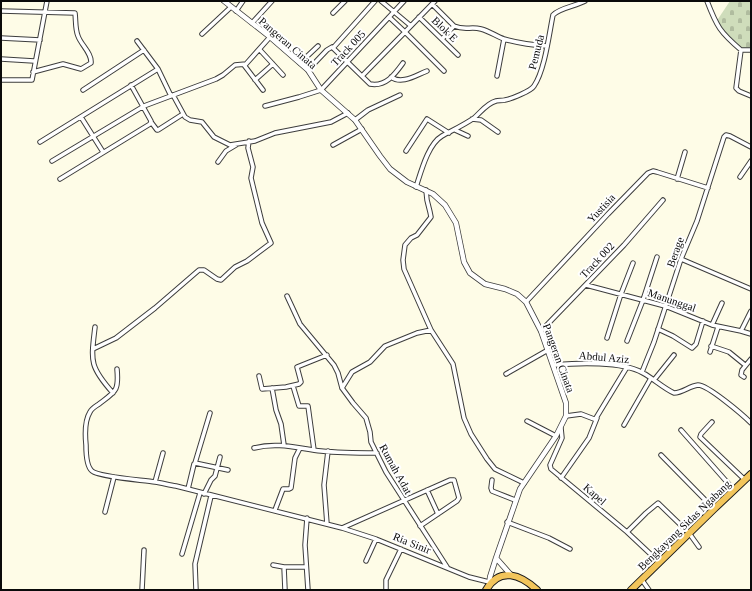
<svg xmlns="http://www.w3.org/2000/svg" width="752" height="591" font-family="Georgia,serif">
<defs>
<pattern id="cemetery-stones" width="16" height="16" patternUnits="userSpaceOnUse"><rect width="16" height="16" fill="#cfddbb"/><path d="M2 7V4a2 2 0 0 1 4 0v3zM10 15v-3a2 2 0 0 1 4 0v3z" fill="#b0bc9f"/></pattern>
</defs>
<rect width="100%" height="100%" fill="#fefce7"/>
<!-- cemetery -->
<path fill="url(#cemetery-stones)" d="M730,1H751V49L741,50L731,41L716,22Z"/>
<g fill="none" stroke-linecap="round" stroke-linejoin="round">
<defs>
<path id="minor" d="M375,1L333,48L370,84C386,87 395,74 403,63
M381,1L411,26
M435,1L405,32L444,71
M707,1C717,27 720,32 741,50H751
M432,4L454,26C466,31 470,26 481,29C489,31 496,36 504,39C518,43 532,45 547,46
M1,11L75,13C76,21 75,29 78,36C81,45 92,53 91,63L81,69L63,64L33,72
M236,11L243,1
M333,13L345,1
M419,17L458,55
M252,23L272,1
M202,34L231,7
M1,38L40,40
M442,39L454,26
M137,41L158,69L171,96
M260,50L283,75
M741,50L736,88L739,91L751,96
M1,59L34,61
M300,63L318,46
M244,65L263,90
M308,70L327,50L332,47
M362,76L405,32L389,17
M497,76L504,39
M391,77C402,85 416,75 427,71
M1,80H32L47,1
M255,80L273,64
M83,90L144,50
M173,95L185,117L190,120L202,122L214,137L230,145L255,141L275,133L331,122L348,113
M265,106L299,97L321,90L404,1
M81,117L103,152
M472,119L481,120L498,132
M355,120L368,110L400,95
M151,122L157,130H158L183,114
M455,130L468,136
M40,142L158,69
M333,145L362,129
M406,151L427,119L449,133
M52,161L144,106L216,79L223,75L235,65L246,64L270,37
M218,162L226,151L236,145
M740,177L751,161
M60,179L150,124L151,121L131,85
M677,179L685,152
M416,187C421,172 428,144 442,136C453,130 464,125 474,118C480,113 487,103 496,101C498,100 502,101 505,100C511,99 531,91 534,86C545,70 549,34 553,15C559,8 576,6 585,1
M426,190L427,200L430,212L431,217L417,235L411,238L405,245L403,260L404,269L431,330
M681,259L751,289
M586,285L665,306L712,325L741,331L751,334
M287,296L300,324L334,365L338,373L342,388L353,403L366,418L370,432L371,442L386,472L447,567
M526,302L608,214L648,173L653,171L657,172L708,188
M712,325L722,303
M95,327C91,361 89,366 113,393
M658,329L673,336L692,348L696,344L703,321
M541,331L624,245L663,200
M741,331L751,311
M607,338L621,294L633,263
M627,341L643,300L657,257
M711,346L729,352L745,365
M93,349L116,338L155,308L199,270H204L217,279L221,280L235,267L247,261L271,243L262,223L251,178L253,167L248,148L249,141
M710,352L718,327
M554,365C577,363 622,361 643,373C654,379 663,388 674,393C683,393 689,386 698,385C708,385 743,415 751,423
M117,369C119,391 116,391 99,404C96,406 92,408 90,412C85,420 85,435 86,445C86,452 86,466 92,471C99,477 143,480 155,482C162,483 169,485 176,486L342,528L376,539L469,577L489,582
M642,372L654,342L681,259L697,221L724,137L726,135L730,136L751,147
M506,374L548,350
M259,376L262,389L286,387L299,384L301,382L297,367L327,355
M744,377L741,375L742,370L751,359
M654,380L674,355
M293,386L299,406H308L314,450
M272,388L276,410L281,424L284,445
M342,388L352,372L370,362L385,346L417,333L431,330L453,364L464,418L471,434L487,459L495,469L524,483
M566,416L581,414L594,419L596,418L627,367
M527,421L556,436
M712,422L701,434L700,437L745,480
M624,425L651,378
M561,428L562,438L550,465L551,469L627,532L659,562
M681,430L734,490
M254,448C277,442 297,448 321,451C340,453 358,453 377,453
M661,455L714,509
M195,463L210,413
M561,478L589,438L597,418
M492,480L491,488L492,491L515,500
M155,482L163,453
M188,489L194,464L195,463L228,470
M427,490L438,514
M204,494L211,480L215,476L220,457
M275,510L283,489H289L291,488L295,458L300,448
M105,512L114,477
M307,518L305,545L308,590
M507,522L549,538L570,549
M327,524L324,485L328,451
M342,528C378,512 414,496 450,480H454L459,498L457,501L420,526
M627,532L646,513L658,503L689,533L699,547
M182,554L200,493
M366,561L376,539
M273,565L284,567H306
M284,567L285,590
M642,580L649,590
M142,590L144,550
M196,590L195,564L211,496
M386,590V580L401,549"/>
<path id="tertiary" d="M224,1L270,37L308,70L321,90L355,120L380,156L390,169L407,182L433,194L445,205L456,223L464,262L470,273L485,284L505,289L517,294L526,302L541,331L566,403V416L556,436L520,489L496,558L490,577L489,585
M496,558L511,575"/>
<path id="trunk" d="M486,590C500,566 521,575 537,590
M631,590L714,509L751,474"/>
</defs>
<!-- minor casing -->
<use href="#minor" stroke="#3d3d3d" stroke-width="5.5"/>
<!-- tertiary casing -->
<use href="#tertiary" stroke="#3d3d3d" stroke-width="6"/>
<!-- trunk casing -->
<use href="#trunk" stroke="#1b1b1b" stroke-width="8"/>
<!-- minor -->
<use href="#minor" stroke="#fff" stroke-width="3.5"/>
<!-- tertiary -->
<use href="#tertiary" stroke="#fff" stroke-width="4.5"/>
<!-- trunk -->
<use href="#trunk" stroke="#f2c55b" stroke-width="6"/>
</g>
<g text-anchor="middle" stroke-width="4" stroke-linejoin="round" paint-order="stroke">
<!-- street labels -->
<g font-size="11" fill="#0a0a0a" stroke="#fff">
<text transform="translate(445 29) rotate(44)" y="4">Blok E</text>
<text transform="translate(288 43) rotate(41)" y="4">Pangeran Cinata</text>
<text transform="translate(348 48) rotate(-47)" y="4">Track 005</text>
<text transform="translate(536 52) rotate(-76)" y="4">Pemuda</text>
<text transform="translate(601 208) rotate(-47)" y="4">Yustisia</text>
<text transform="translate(675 252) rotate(-70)" y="4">Berage</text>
<text transform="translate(597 260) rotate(-47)" y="4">Track 002</text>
<text transform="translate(672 300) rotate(19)" y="4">Manunggal</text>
<text transform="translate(604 357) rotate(5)" y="4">Abdul Aziz</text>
<text transform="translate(559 358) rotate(70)" y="4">Pangeran Cinata</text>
<text transform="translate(396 469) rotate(61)" y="4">Rumah Adat</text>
<text transform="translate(595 494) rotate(41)" y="4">Kapel</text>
<text transform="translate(684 525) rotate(-44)" y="4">Bengkayang Sidas Ngabang</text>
<text transform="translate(412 543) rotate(22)" y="4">Ria Sinir</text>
</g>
</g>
<!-- border -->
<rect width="752" height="591" fill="none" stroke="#0a0a0a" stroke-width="4"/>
</svg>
